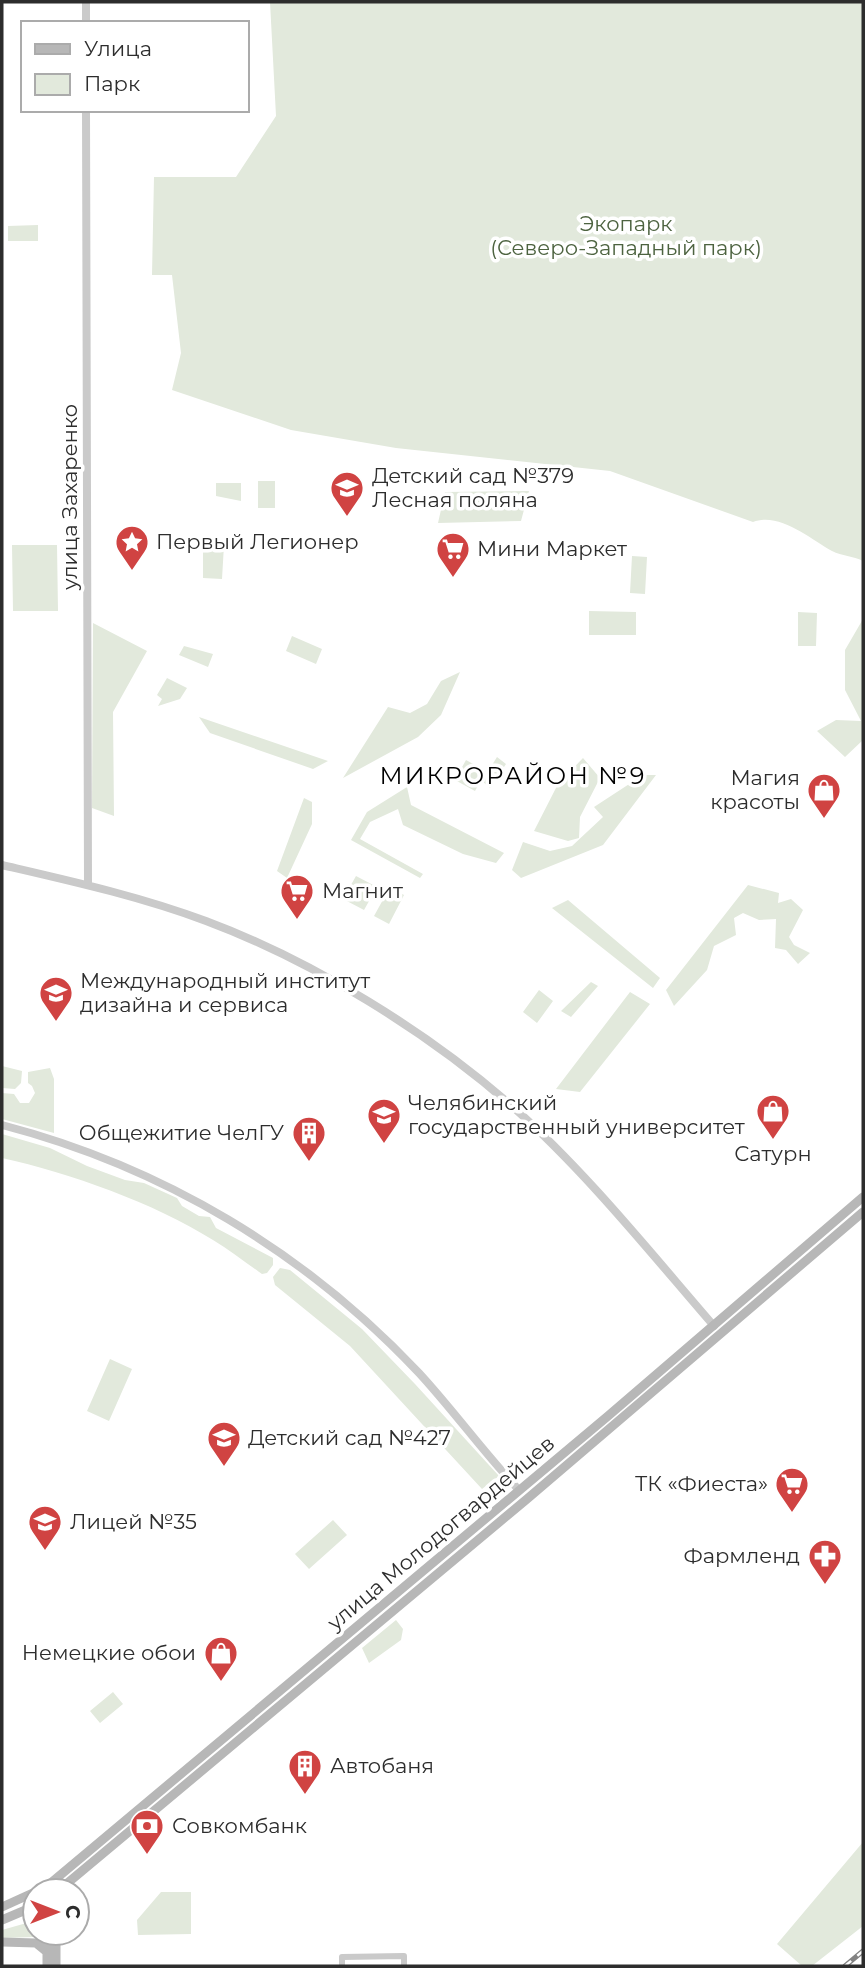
<svg xmlns="http://www.w3.org/2000/svg" width="865" height="1968" font-family="Montserrat,sans-serif">
<rect width="100%" height="100%" fill="#fff"/>
<!-- green -->
<path fill="#e2e9dc" d="M270,2H863V561C853,556 842,556 832,551C810,539 780,512 753,522L610,471L396,448L291,430L172,390L181,353L172,275H152L154,177H236L276,116Z
M38,225V241H8V226Z
M258,481H275V508H258Z
M216,483H241V501L216,496Z
M529,491L521,521L438,523L445,492Z
M203,540L224,545L222,579L203,578Z
M12,545H57L58,611H13Z
M632,556L647,557L645,594L630,593Z
M589,611L636,612V635H589Z
M798,612L817,613L816,646H798Z
M863,619V740L845,757L817,731L836,720L861,721L845,690V650Z
M93,623L147,651L113,712L114,816L92,808Z
M292,636L322,649L316,664L286,651Z
M184,646L213,654L208,667L179,655Z
M460,672L441,715L418,737L343,778L388,707L410,713L427,704L441,681Z
M167,678L187,688L180,699L158,706L162,699L157,695Z
M199,717L328,761L313,769L210,733Z
M497,757L506,764L490,788L482,781Z
M583,758L600,778L580,817L579,838L568,841L534,831L558,784Z
M466,760L486,771L475,791L455,780Z
M643,775H656L603,845L521,878L512,870L523,842L550,851L572,846L603,817L594,807Z
M407,787L411,805L504,853L496,863L463,854L403,825L398,809L370,822L360,839L423,874L420,878L351,840L367,812Z
M304,798L312,802V824L287,878L277,871Z
M356,876L377,887L364,910L343,899Z
M748,885L779,893L778,903L791,899L803,910L789,937L794,945L810,953L798,964L786,950L775,948L776,919L759,920L743,913L734,918L736,935L714,946L707,970L674,1006L666,990Z
M390,887L404,895L389,924L374,916Z
M568,900L660,978L653,988L552,908Z
M591,982L598,986L571,1017L561,1011Z
M539,990L553,1001L537,1023L523,1012Z
M630,992L650,1004L580,1092L556,1089Z
M2,1066L22,1071L21,1083L15,1089L2,1088Z
M50,1068L54,1079V1133L2,1119V1093L14,1094L20,1103H29L35,1093L32,1086L28,1083V1072Z
M2,1134L50,1148L87,1166L125,1180L144,1183L177,1198L182,1206L199,1216L210,1217L216,1228L273,1258V1265L267,1273L262,1274C246,1263 230,1250 213,1240C154,1203 70,1173 2,1158Z
M280,1268L290,1270L362,1329L415,1384L499,1476L482,1489L350,1346L275,1285L273,1277Z
M110,1359L132,1369L109,1421L87,1411Z
M333,1520L347,1535L309,1569L295,1554Z
M396,1620L403,1629L401,1640L369,1663L362,1648Z
M113,1692L123,1704L100,1723L90,1711Z
M863,1842V1926L812,1966H802L777,1944Z
M161,1892H191V1934L138,1935L137,1920Z
M30,1922L35,1937L2,1938V1930Z"/>
<g fill="none" stroke-linecap="round" stroke-linejoin="round">
<!-- minor -->
<path stroke="#cacaca" stroke-width="6" d="M342,1966V1957L404,1956V1966"/>
<!-- tertiary -->
<path stroke="#cacaca" stroke-width="8" d="M86,2V23
M86,110L88,884
M2,865C71,881 139,896 206,921C313,961 428,1032 513,1107C587,1173 649,1251 714,1326
M2,1125C163,1167 305,1252 419,1373C454,1411 484,1453 519,1490"/>
<!-- secondary -->
<path stroke="#b7b7b7" stroke-width="9" d="M37,1891L52,1882L608,1416L863,1197
M58,1891L527,1499L863,1212
M2,1907L35,1892
M2,1920L35,1906
M2,1942L36,1943L47,1952
M47,1966V1933
M56,1966V1933"/>
<defs>
<path id="rail" d="M845,1966L863,1951"/>
</defs>
<!-- rail casing -->
<use href="#rail" stroke="#828282" stroke-width="5"/>
<!-- rail -->
<use href="#rail" stroke="#fff" stroke-width="2.5" stroke-dasharray="8" stroke-linecap="butt"/>
</g>
<!-- icons -->
<defs>
<symbol id="school-pin" viewBox="-11 -11 22 30"><path d="M0 17L-7.5 6A9.5 9.5 0 1 1 7.5 6Z" fill="#d04342" stroke="#fff"/><path d="M0-5L7-2L0 1L-7-2ZM-4 1L0 2.5L4 1V4Q0 6-4 4Z" fill="#fff"/></symbol>
<symbol id="sight-pin" viewBox="-11 -11 22 30"><path d="M0 17L-7.5 6A9.5 9.5 0 1 1 7.5 6Z" fill="#d04342" stroke="#fff"/><path d="M0-6L1.8-2.2L6-1.7L2.9 1.2L3.7 5.4L0 3.3L-3.7 5.4L-2.9 1.2L-6-1.7L-1.8-2.2Z" fill="#fff"/></symbol>
<symbol id="supermarket-pin" viewBox="-11 -11 22 30"><path d="M0 17L-7.5 6A9.5 9.5 0 1 1 7.5 6Z" fill="#d04342" stroke="#fff"/><path d="M-6-5.5h2.5l.6 2H6L4.5 2H-2.5L-4.4-4H-6ZM-1.5 3.2a1.3 1.3 0 1 0 .1 0ZM3 3.2a1.3 1.3 0 1 0 .1 0Z" fill="#fff"/></symbol>
<symbol id="shop-pin" viewBox="-11 -11 22 30"><path d="M0 17L-7.5 6A9.5 9.5 0 1 1 7.5 6Z" fill="#d04342" stroke="#fff"/><path d="M-5-2.5h2.3a2.7 3.5 0 0 1 5.4 0H5L5.5 6h-11ZM-1.5-2.5h3a1.5 2.3 0 0 0-3 0Z" fill="#fff"/></symbol>
<symbol id="university-pin" viewBox="-11 -11 22 30"><path d="M0 17L-7.5 6A9.5 9.5 0 1 1 7.5 6Z" fill="#d04342" stroke="#fff"/><path d="M0-5L7-2L0 1L-7-2ZM-4 1L0 2.5L4 1V4Q0 6-4 4Z" fill="#fff"/></symbol>
<symbol id="building-pin" viewBox="-11 -11 22 30"><path d="M0 17L-7.5 6A9.5 9.5 0 1 1 7.5 6Z" fill="#d04342" stroke="#fff"/><path d="M-4-6H4V6H1V3H-1V6H-4ZM-2.5-4.3h1.7v1.8h-1.7ZM.8-4.3h1.7v1.8H.8ZM-2.5-1h1.7V.8h-1.7ZM.8-1h1.7V.8H.8Z" fill="#fff"/></symbol>
<symbol id="pharmacy-pin" viewBox="-11 -11 22 30"><path d="M0 17L-7.5 6A9.5 9.5 0 1 1 7.5 6Z" fill="#d04342" stroke="#fff"/><path d="M-2-6h4v4h4v4h-4v4h-4v-4h-4v-4h4Z" fill="#fff"/></symbol>
<symbol id="bank-pin" viewBox="-11 -11 22 30"><path d="M0 17L-7.5 6A9.5 9.5 0 1 1 7.5 6Z" fill="#d04342" stroke="#fff"/><path d="M-6-4H6V4H-6ZM0-2.3a2.3 2.3 0 1 0 0 4.6a2.3 2.3 0 1 0 0-4.6Z" fill="#fff"/></symbol>
</defs>
<g fill-rule="evenodd">
<use href="#school-pin" x="328" y="469" width="38" height="52"/>
<use href="#sight-pin" x="113" y="523" width="38" height="52"/>
<use href="#supermarket-pin" x="434" y="530" width="38" height="52"/>
<use href="#shop-pin" x="805" y="771" width="38" height="52"/>
<use href="#supermarket-pin" x="278" y="872" width="38" height="52"/>
<use href="#university-pin" x="37" y="974" width="38" height="52"/>
<use href="#shop-pin" x="754" y="1092" width="38" height="52"/>
<use href="#university-pin" x="365" y="1096" width="38" height="52"/>
<use href="#building-pin" x="290" y="1114" width="38" height="52"/>
<use href="#school-pin" x="205" y="1419" width="38" height="52"/>
<use href="#supermarket-pin" x="773" y="1465" width="38" height="52"/>
<use href="#school-pin" x="26" y="1503" width="38" height="52"/>
<use href="#pharmacy-pin" x="806" y="1537" width="38" height="52"/>
<use href="#shop-pin" x="202" y="1634" width="38" height="52"/>
<use href="#building-pin" x="286" y="1747" width="38" height="52"/>
<use href="#bank-pin" x="128" y="1807" width="38" height="52"/>
</g>
<g text-anchor="middle" stroke-width="7" stroke-linejoin="round" paint-order="stroke">
<!-- park labels -->
<g font-size="21" fill="#4d6340" stroke="#fff">
<text x="626" y="231">Экопарк<tspan x="626" dy="24">(Северо-Западный парк)</tspan></text>
</g>
<!-- poi labels -->
<g font-size="21" fill="#2d2d2d" stroke="#fff" text-anchor="start">
<text x="372" y="483">Детский сад №379<tspan x="372" dy="24">Лесная поляна</tspan></text>
<text x="156" y="549">Первый Легионер</text>
<text x="477" y="556">Мини Маркет</text>
<text x="800" y="785" text-anchor="end">Магия<tspan x="800" dy="24">красоты</tspan></text>
<text x="322" y="898">Магнит</text>
<text x="80" y="988">Международный институт<tspan x="80" dy="24">дизайна и сервиса</tspan></text>
<text x="408" y="1110">Челябинский<tspan x="408" dy="24">государственный университет</tspan></text>
<text x="284" y="1140" text-anchor="end">Общежитие ЧелГУ</text>
<text x="773" y="1161" text-anchor="middle">Сатурн</text>
<text x="248" y="1445">Детский сад №427</text>
<text x="768" y="1491" text-anchor="end">ТК «Фиеста»</text>
<text x="70" y="1529">Лицей №35</text>
<text x="800" y="1563" text-anchor="end">Фармленд</text>
<text x="196" y="1660" text-anchor="end">Немецкие обои</text>
<text x="330" y="1773">Автобаня</text>
<text x="172" y="1833">Совкомбанк</text>
</g>
<!-- street labels -->
<g font-size="21" fill="#2d2d2d" stroke="#fff">
<text transform="translate(70 497) rotate(-90)" y="7">улица Захаренко</text>
<text transform="translate(441 1533) rotate(-40)" y="7">улица Молодогвардейцев</text>
</g>
<!-- quarter labels -->
<g font-size="24" letter-spacing="2" fill="#000" stroke="#fff">
<text x="513" y="784">МИКРОРАЙОН №9</text>
</g>
</g>
<!-- border -->
<rect width="865" height="1968" fill="none" stroke="#2d2d2d" stroke-width="7"/>
<!-- legend -->
<rect x="21" y="21" width="228" height="91" fill="#ffffff" stroke="#ababab" stroke-width="2"/>
<rect x="35" y="44" width="35" height="10" fill="#b7b7b7" stroke="#ababab" stroke-width="2"/>
<text x="84" y="56" font-size="21" fill="#2d2d2d">Улица</text>
<rect x="35" y="74" width="35" height="21" fill="#e2e9dc" stroke="#ababab" stroke-width="2"/>
<text x="84" y="91" font-size="21" fill="#2d2d2d">Парк</text>
<!-- north arrow -->
<g transform="translate(56 1912) rotate(90)"><circle r="33" fill="#ffffff" stroke="#ababab" stroke-width="2"/>
<path d="M0-5L12 26L0 18L-12 26Z" fill="#d04342"/>
<text y="-10" font-size="19" font-weight="bold" text-anchor="middle" fill="#2d2d2d">С</text>
</g>
</svg>
